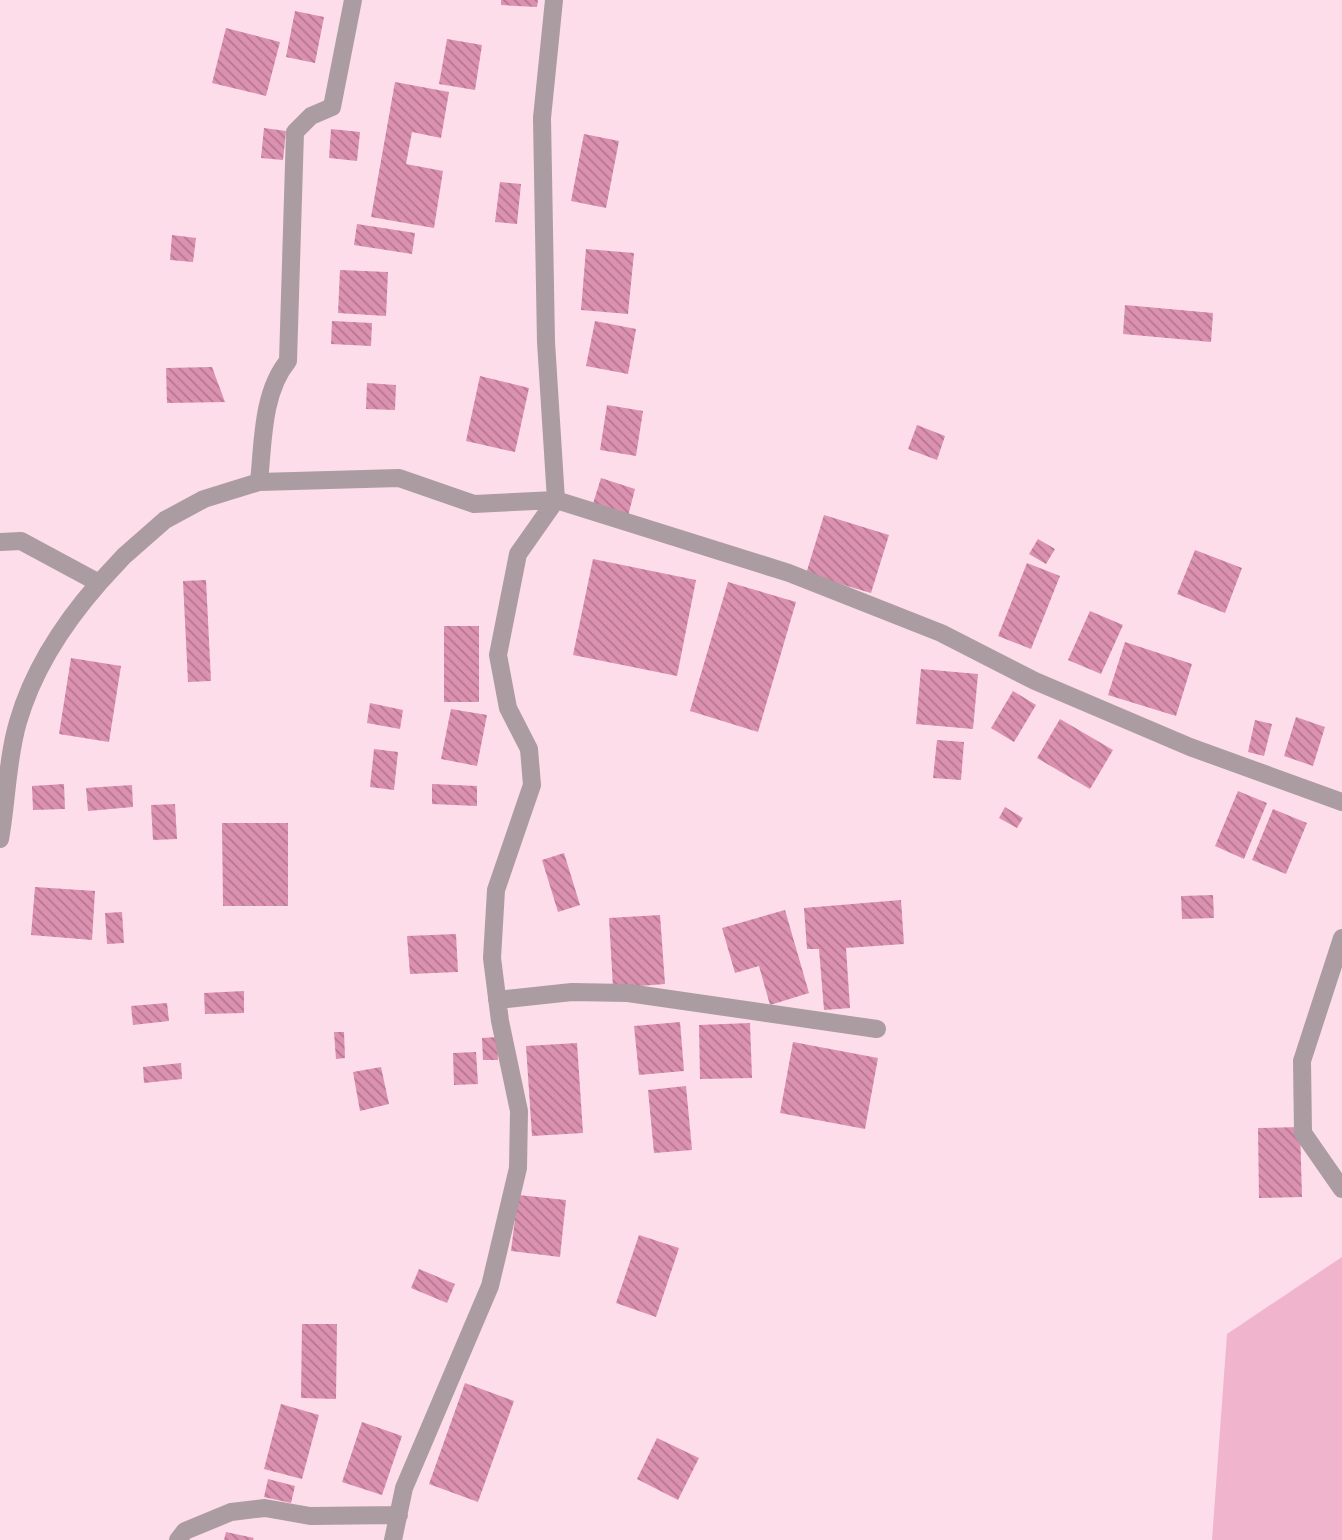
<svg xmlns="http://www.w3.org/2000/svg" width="1342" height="1540" font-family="'Work Sans',sans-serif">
<defs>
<pattern id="building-back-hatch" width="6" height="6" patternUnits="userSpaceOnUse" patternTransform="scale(1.75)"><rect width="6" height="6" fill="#db91af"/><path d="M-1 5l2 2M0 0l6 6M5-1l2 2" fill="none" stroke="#b37790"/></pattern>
</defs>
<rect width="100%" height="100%" fill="#fddde9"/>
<!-- green -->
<path fill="#f0b5cc" d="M1342,1257V1540H1212L1227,1334Z"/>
<!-- building -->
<path fill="url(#building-back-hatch)" d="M501,0H538L537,7L501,5Z
M295,11L324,17L315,63L286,57Z
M226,28L280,42L266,96L212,83Z
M447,39L482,45L475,90L439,84Z
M395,82L449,92L441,138L412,132L406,164L443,171L434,228L371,217Z
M264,128L286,131L283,160L261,158Z
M331,129L360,132L357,161L329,158Z
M584,134L619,141L606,208L571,201Z
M500,182L521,184L517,224L495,222Z
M357,224L415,233L412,254L354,245Z
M172,235L196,238L193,262L170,260Z
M586,249L634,253L628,314L581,310Z
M340,270L388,272L386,316L338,313Z
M1125,305L1213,313L1211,342L1123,334Z
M332,321L372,323L371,346L331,344Z
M595,321L636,329L628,374L586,366Z
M212,367L225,402L167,403L166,368Z
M480,376L529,388L515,452L466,441Z
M367,383L396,385L395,410L366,409Z
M607,405L643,411L636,456L600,450Z
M917,425L945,436L937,460L908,449Z
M601,478L635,489L627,520L591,510Z
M824,515L889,535L871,593L806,574Z
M1038,539L1055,549L1046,564L1029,554Z
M1195,550L1242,568L1225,613L1177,594Z
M593,559L696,580L677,676L573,655Z
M1027,563L1060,576L1031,649L998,636Z
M206,580L211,681L188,682L183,581Z
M728,582L796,602L758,732L690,711Z
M1090,611L1123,625L1101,674L1068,660Z
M444,626H479V702H444Z
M1125,642L1192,664L1176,716L1108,695Z
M71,658L121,666L109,742L59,734Z
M921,669L978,674L973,729L916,724Z
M1013,691L1036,705L1014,742L991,728Z
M370,703L403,710L400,729L367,723Z
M451,709L487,715L477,766L441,759Z
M1296,717L1325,727L1313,766L1284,756Z
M1060,719L1113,750L1090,789L1037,758Z
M1255,720L1272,724L1264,756L1248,752Z
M937,740L964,742L961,780L933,778Z
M374,749L398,752L394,790L370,787Z
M64,784L65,809L33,810L32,786Z
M432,784L477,786V806L432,804Z
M132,785L133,807L88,811L86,788Z
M1238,791L1267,803L1244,859L1215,846Z
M175,804L177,839L153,840L151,805Z
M1005,807L1023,818L1017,828L999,818Z
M1273,809L1307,823L1286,874L1252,860Z
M222,823H288V906H223Z
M564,853L580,905L558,912L542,860Z
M35,887L95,891L92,940L31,935Z
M1213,895L1214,918L1182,919L1181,896Z
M901,900L904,944L846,948L850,1008L824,1010L819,949H807L804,908Z
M785,910L809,993L770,1005L759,966L735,973L722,928Z
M122,912L124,943L107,944L105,913Z
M660,915L665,984L613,988L609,918Z
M456,934L458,972L410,974L407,936Z
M244,991V1013L205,1014L204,993Z
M167,1003L169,1021L133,1025L131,1006Z
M680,1022L684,1071L639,1075L634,1026Z
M750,1023L752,1078L700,1079L699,1025Z
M334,1032H344L345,1058L336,1059Z
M497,1037L498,1060H483L482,1038Z
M793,1042L878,1058L865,1129L780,1113Z
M577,1043L583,1133L532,1136L526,1046Z
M476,1052L478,1084L454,1085L453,1053Z
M181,1063L182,1079L144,1083L143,1067Z
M381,1067L389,1104L360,1111L353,1072Z
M686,1086L692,1150L654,1153L648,1090Z
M1300,1127L1302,1197L1259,1198L1258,1128Z
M518,1195L566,1200L560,1257L511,1251Z
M639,1235L679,1248L656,1317L616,1303Z
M419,1269L455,1284L447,1303L411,1288Z
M302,1324H337L336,1399L301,1398Z
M465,1383L514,1401L478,1502L429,1484Z
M281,1404L319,1415L302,1479L264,1469Z
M362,1422L402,1436L382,1495L342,1482Z
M657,1438L699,1458L678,1500L637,1479Z
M268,1479L295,1486L291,1503L264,1497Z
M226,1532L254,1538L253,1540H224Z"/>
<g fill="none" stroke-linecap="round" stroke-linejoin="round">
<!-- street -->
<path stroke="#aa9ca1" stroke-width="18" d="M259,482C263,444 262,392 288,361L295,132L311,116L332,107L353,0
M0,542L21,541L99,583L124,556L165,520L204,499L259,482L399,478L474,504L556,500L789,573L941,633L1035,681L1190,747L1342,802
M0,839C7,801 7,759 18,722C33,670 63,624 99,583
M1342,938L1302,1061L1303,1133L1342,1189
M497,1000L572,992L628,993L877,1029
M178,1540L185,1531L231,1512L265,1508L310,1516L399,1515
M393,1540L404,1488L490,1286L518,1168L519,1111L500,1021L492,958L496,890L532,785L529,749L508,708L498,655L518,554L556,500L546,342L542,118L554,0"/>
</g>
</svg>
